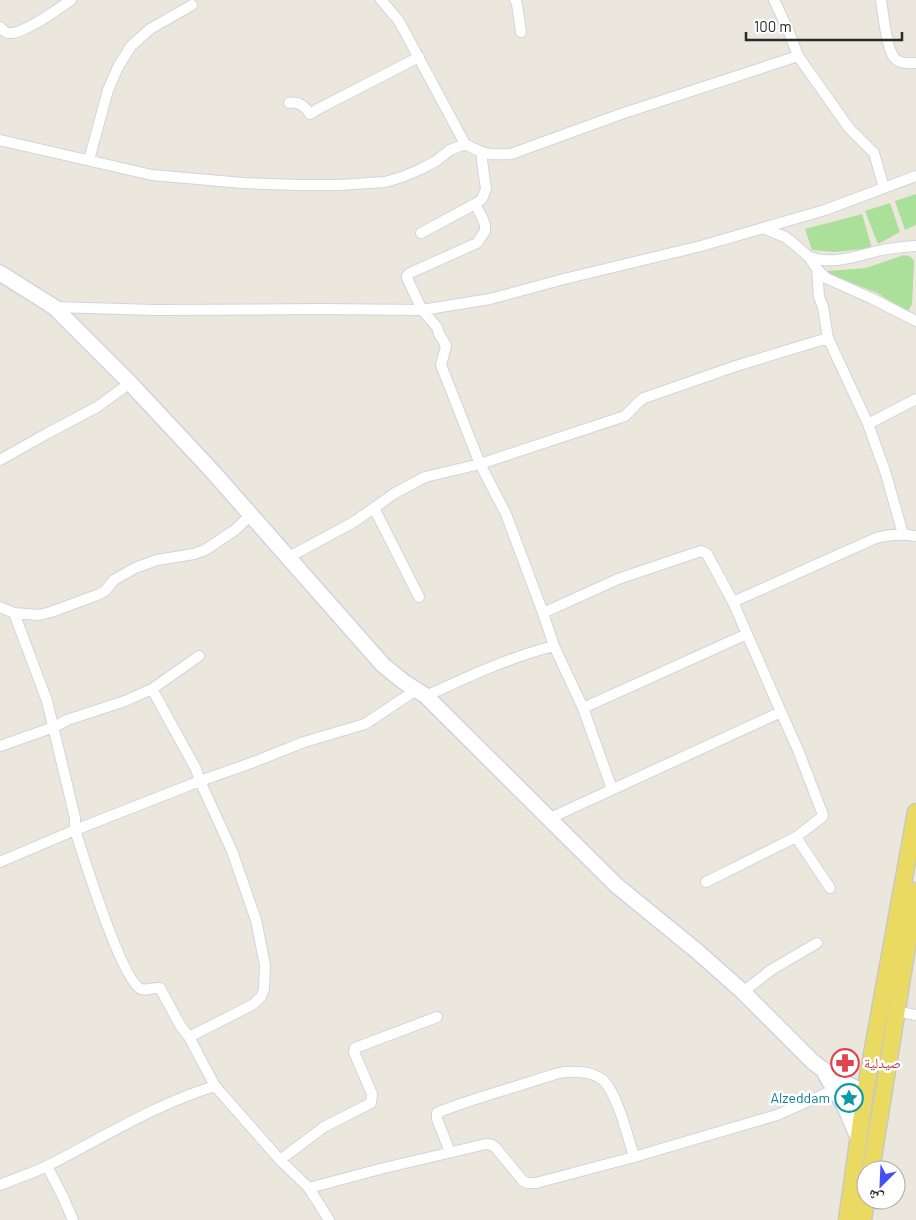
<svg xmlns="http://www.w3.org/2000/svg" width="916" height="1220" font-family="Barlow,'Noto Naskh Arabic',sans-serif">
<rect width="100%" height="100%" fill="#ebe7dc"/>
<!-- green -->
<path fill="#abe09b" d="M916,194V225L905,230L895,201Z
M890,203L900,232L878,244L865,211Z
M862,214L872,248L835,252L812,250L805,229Z
M904,255C909,256 913,257 914,262L912,304L907,313C896,307 888,299 877,293C860,285 841,281 824,273L827,271L866,268Z"/>
<g fill="none" stroke-linecap="round" stroke-linejoin="round">
<defs>
<path id="street" d="M381,0L399,21L465,144C485,155 489,155 511,154L621,114L798,56
M515,0L517,4L521,32
M774,0L789,32L798,56L849,128L874,153L884,188
M881,0C883,13 886,43 892,54C896,64 907,64 916,63
M0,27C3,30 5,33 9,33C23,35 59,8 71,0
M289,103C298,101 305,106 310,114L318,109L419,57
M0,140L152,175L243,183L298,185H338L385,182L402,177L421,169L436,161L450,150L465,144
M89,160L108,90L118,67L131,46L150,29L192,5
M475,204L482,217L485,225V231L477,243L410,273L407,276V278L422,310L437,327L439,334L443,340L446,346L441,365L480,464L506,514L543,613
M763,228L825,210L916,176
M421,233L475,204L482,199L486,189L481,153
M809,257C832,265 854,257 877,251C890,248 903,247 916,246
M817,269L826,278L873,299L916,321
M54,307L155,310L321,309L422,310L490,299L564,279L701,246L763,228L785,237L793,243L809,257L817,269L819,297L823,307L828,338L868,424L885,471L903,534
M868,424L916,399
M0,460L48,433L97,407L130,383
M374,508L419,597
M289,557L352,523L374,508L395,493L425,477L480,464L625,416C632,410 636,403 644,398L736,366L828,338
M733,602L707,554L701,551L618,579L543,613L554,646L583,708L747,634
M0,607L14,613L47,701L75,818V830C83,855 122,981 141,989C147,991 154,987 160,988L180,1025L189,1037
M14,613L39,615L51,612L97,595L105,591L114,580L135,568L157,560L194,554L205,550L235,530L251,515
M199,656L152,689L196,769L200,781L232,851L256,920L265,965L264,989L261,997L252,1005L189,1037L215,1086L280,1160L309,1188L329,1220
M426,696C467,677 510,657 554,646
M583,708L612,789
M0,746L54,727L67,720L125,701L152,689
M548,819L781,712L733,602L876,538C890,534 902,534 916,536
M796,837L830,888
M0,862L75,830L200,781L251,763L304,742L365,724L416,690
M706,882L796,837L822,817L823,815L798,750L781,712
M743,992L771,970L817,943
M896,1011L916,1015
M450,1152L437,1119V1113L439,1112C469,1100 499,1092 530,1082C541,1079 554,1073 566,1072C579,1071 593,1072 603,1080C617,1093 628,1137 634,1157
M280,1160L324,1127L371,1103L372,1094L354,1052L355,1048L437,1017
M47,1166L62,1195L73,1220
M0,1185C16,1178 34,1173 49,1165C104,1137 156,1104 215,1086
M309,1188L380,1169L486,1144L492,1145L496,1148L523,1181L528,1183H536L634,1157L777,1115L836,1089"/>
<path id="secondary" d="M0,273L54,307L130,383L213,472L383,665L404,682L426,696L616,885L698,952L743,992L813,1062L833,1077L865,1093
M826,1075L844,1105L858,1137"/>
<path id="primary" d="M871,1170L916,891
M847,1220L865,1093L916,812
M863,1220L866,1200"/>
</defs>
<!-- street casing -->
<use href="#street" stroke="#d2d3e2" stroke-width="12"/>
<!-- secondary casing -->
<use href="#secondary" stroke="#d2d3e2" stroke-width="18"/>
<!-- primary casing -->
<use href="#primary" stroke="#c8c8c8" stroke-width="19"/>
<!-- street -->
<use href="#street" stroke="#fff" stroke-width="10"/>
<!-- secondary -->
<use href="#secondary" stroke="#fff" stroke-width="15"/>
<!-- primary -->
<use href="#primary" stroke="#ebda62" stroke-width="16"/>
</g>
<!-- icons -->
<defs>
<symbol id="pharmacy-ring" viewBox="-11 -11 22 22"><circle r="9.5" fill="#fff" stroke="#e0444e" stroke-width="1.5"/><path d="M-2-6h4v4h4v4h-4v4h-4v-4h-4v-4h4Z" fill="#e0444e"/></symbol>
<symbol id="sight-ring" viewBox="-11 -11 22 22"><circle r="9.5" fill="#fff" stroke="#0f9aa8" stroke-width="1.5"/><path d="M0-6L1.8-2.2L6-1.7L2.9 1.2L3.7 5.4L0 3.3L-3.7 5.4L-2.9 1.2L-6-1.7L-1.8-2.2Z" fill="#0f9aa8"/></symbol>
</defs>
<g fill-rule="evenodd">
<use href="#pharmacy-ring" x="829" y="1047" width="32" height="32"/>
<use href="#sight-ring" x="833" y="1082" width="32" height="32"/>
</g>
<g text-anchor="middle" stroke-width="5" stroke-linejoin="round" paint-order="stroke">
<!-- health labels -->
<g font-size="14" fill="#be3a42" stroke="#fff" text-anchor="start">
<text x="864" y="1068">صيدلية</text>
</g>
<!-- culture labels -->
<g font-size="14" fill="#0d838f" stroke="#fff" text-anchor="end">
<text x="830" y="1103">Alzeddam</text>
</g>
</g>
<!-- north arrow -->
<g transform="translate(881 1185) rotate(204)"><circle r="24" fill="#ffffff" stroke="#aaaaaa"/>
<path d="M0-4L9 19L0 12L-9 19Z" fill="#424ff2"/>
<text y="-8" font-size="14" font-weight="bold" text-anchor="middle" fill="#2a2a2a">ش</text>
</g>
<!-- scale -->
<path d="M746 32v8h156v-8" fill="none" stroke="#2a2a2a" stroke-width="2.5"/>
<text x="754" y="32" font-size="15" fill="#2a2a2a" stroke="#ffffff" stroke-width="4" paint-order="stroke">100 m</text>
</svg>
